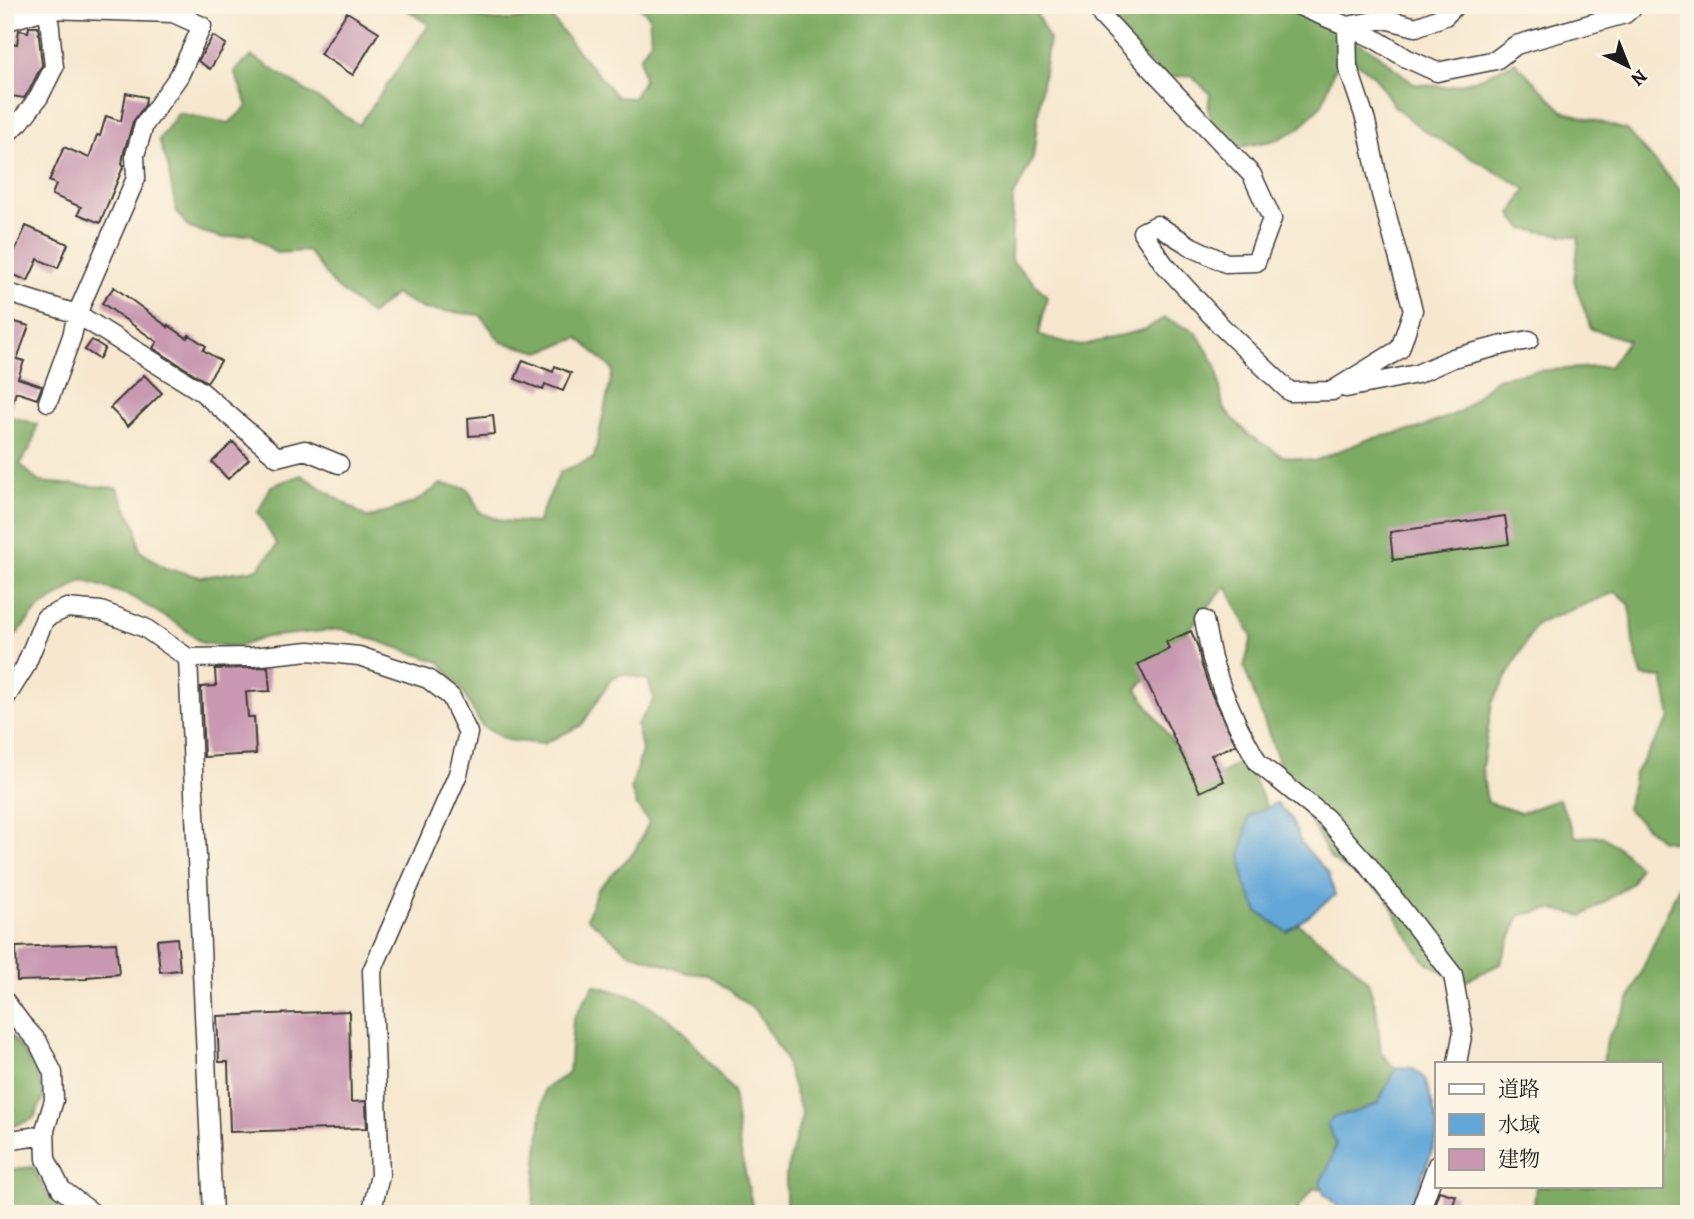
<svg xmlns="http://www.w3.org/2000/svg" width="1694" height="1219" font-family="Alegreya,'Noto Serif JP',serif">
<rect width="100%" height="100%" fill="#fcf5e5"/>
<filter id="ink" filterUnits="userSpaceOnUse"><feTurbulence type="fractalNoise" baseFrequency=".0143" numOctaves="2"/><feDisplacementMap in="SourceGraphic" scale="14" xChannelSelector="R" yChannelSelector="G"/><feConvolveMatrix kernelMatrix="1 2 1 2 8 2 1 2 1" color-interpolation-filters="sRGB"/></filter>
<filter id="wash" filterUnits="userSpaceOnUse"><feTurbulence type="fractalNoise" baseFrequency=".00686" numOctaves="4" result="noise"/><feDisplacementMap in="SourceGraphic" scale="28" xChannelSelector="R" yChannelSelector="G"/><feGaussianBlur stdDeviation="1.57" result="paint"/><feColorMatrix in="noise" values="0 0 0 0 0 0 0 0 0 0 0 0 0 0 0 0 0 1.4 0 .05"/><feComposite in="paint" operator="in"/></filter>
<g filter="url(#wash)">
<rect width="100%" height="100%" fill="#f6e7ce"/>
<!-- forest -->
<path fill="#7eab64" stroke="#4d6440" stroke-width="2" d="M400,5H458C485,29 517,19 549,14L571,43L617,97L633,98L644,80L640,57L651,40L649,16L638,5H990L993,8L1036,13L1049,39L1041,91L1033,158L1013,198L1011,260L1047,296L1039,335L1080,346L1146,329L1164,318L1196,332L1217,367L1223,408L1250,436L1283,456L1314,461L1369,439L1417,429L1460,412L1497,378L1534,371L1610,366L1628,340L1591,329L1574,281L1579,237L1523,229L1511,215L1526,189L1423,130L1395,107L1375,77L1347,54L1333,72L1323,103L1299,129L1276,140L1240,147L1216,132L1208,110L1210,94L1191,75L1166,78L1132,47L1105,5H1318L1350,38L1377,53L1414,84L1447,87L1476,80L1515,62L1563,111L1626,130L1689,200V845L1659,839L1627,809L1635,773L1671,717L1663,678L1642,676L1633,644L1630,605L1616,592L1536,624L1492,703L1482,768L1487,802L1521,813L1559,799L1576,837L1602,836L1623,851L1639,867L1632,883L1583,916L1552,909L1520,915L1500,964L1459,984L1423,959L1402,927L1386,896L1331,859L1309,819L1292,797L1244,667L1252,637L1226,586L1137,689L1202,785L1244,760L1269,811L1278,909L1350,963L1368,982L1376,1007L1381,1053L1407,1081L1329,1189L1314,1188L1293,1214H786V1174L802,1115L784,1057L757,1012L709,975L688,973L628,952L587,918L597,890L635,851L649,822L637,806L631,789L642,750L637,725L654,699L648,680L624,674L612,678L582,725L543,744L506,740L482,726L461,689L440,662L342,629L266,637L237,647L202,643L179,625L130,596L83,580L37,610L5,648V415L37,424L33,443L20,464L39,482L117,488L136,527L140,551L165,568L201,577L258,569L277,545L258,512L271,486L301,475L368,518L415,502L441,484L467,488L481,513L503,521L537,523L560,472L594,458L613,370L579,338L540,352L501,342L480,315L423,309L395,294L371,315L334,285L308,251L276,253L251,234L223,238L189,228L176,211L168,166L159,140L178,113L229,123L248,106L234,71L252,56L359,125L429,25Z
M1689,863V1214H1533L1536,1186H1661V1063H1603L1607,1039L1626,1007Z
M594,985L638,998L679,1026L733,1091L740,1148L754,1214H532L544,1089L569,1073L573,1019Z
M5,1027L35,1069L44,1097L33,1119L5,1129Z
M33,1167L47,1194L65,1214H5V1170Z"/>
<!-- water -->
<path fill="#63a7d8" stroke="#40627a" stroke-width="2" d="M1276,803L1291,818L1301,843L1329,874L1335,895L1287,932L1258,912L1245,884L1241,854L1249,816Z
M1396,1067L1412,1068L1425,1079L1437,1121V1138L1409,1210L1405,1214H1347L1324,1194L1320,1182L1329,1166L1336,1143L1327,1124L1334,1117L1359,1111L1378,1103Z"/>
<g id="blocks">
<!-- building -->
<path fill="#c899b1" d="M347,12L379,32L353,75L320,54Z
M29,27H38L42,65L29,91L24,98L5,95V42L17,44L19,30L28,32Z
M213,36L226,44L210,69L198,61Z
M126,93L146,97L145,105L133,122L124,152L122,164L124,165L100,223L78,214L81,207L52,195L56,184L49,181L64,147L89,158L97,135L100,136L106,116L121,121Z
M26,226L68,244L58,268L38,259L28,281L5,271V249L14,253Z
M114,287L168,327V325L187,338L189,335L206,346L203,350L221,361L207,382L153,348L157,342L102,303Z
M5,319L29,326L17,359L24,361L18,378L42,386L37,399L16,392L8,418L5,417Z
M92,340L105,348L99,359L85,350Z
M523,360L553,372L555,366L571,373L563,391L545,384L543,390L515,379Z
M144,375L162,393L128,426L110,408Z
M493,415L495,434L469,436L468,418Z
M233,442L249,459L228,479L212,462Z
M1505,516L1509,544L1393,560L1390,532Z
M1191,631L1198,647L1201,663L1211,693L1236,745L1211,755L1224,781L1200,792L1138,664L1169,649L1166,642Z
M268,667L270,691L246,692L248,717H254L256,754L204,757L201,687L216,686L215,669Z
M177,938L180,970L160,972L157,940Z
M116,943L119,974L87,977V979L17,981L16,947Z
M349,1011L351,1102L366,1101L367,1128L230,1132L228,1062H219L217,1016Z
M1439,1191L1456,1196L1450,1214H1431Z"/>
</g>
</g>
<g filter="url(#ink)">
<use href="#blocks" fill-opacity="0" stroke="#3d3a37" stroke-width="2"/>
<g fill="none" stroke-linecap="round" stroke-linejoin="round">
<defs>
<path id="street" d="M1098,5L1102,16L1252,175L1272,219L1256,262L1226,263L1192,247L1157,225L1142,232L1164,264L1222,327L1290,392L1332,391L1400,349L1413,310L1381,194L1366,121L1348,67L1347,26L1297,5
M5,22L48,9L173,13L202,26L179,76L144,125L135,155L136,178L77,314L72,336L48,402
M1347,26L1375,39L1406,58L1437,72L1496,60L1516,45L1625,14L1635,5
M1347,26L1385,19L1416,27L1445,16L1456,5
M5,135L20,122L39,97L54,67L48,9
M5,292L77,314L202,392L277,457L305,450L339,464
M1346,388L1417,374L1453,358L1507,344L1529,340
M1204,620L1212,659L1222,689L1238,726L1258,763L1326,818L1368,865L1453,975L1463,1031L1457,1063
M188,658L213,1214
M5,699L25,667L45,618L67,608L101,611L145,628L188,658L252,657L309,651L359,656L428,679L451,697L468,733L458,774L372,971L380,1175L371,1214
M5,1001L21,1023L38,1042L53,1073L54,1100L45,1130L46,1159L61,1189L94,1214
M5,1141L45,1135
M1419,1214L1437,1165"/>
</defs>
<!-- street casing -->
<use href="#street" stroke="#3d3a37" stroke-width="21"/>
<!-- street -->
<use href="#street" stroke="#fff" stroke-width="18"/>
</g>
</g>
<!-- margin -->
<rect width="1694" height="1219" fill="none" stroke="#fcf5e5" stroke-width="28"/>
<!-- legend -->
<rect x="1435" y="1062" width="228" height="126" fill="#fcf5e5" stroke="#a29e95" stroke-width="2"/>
<rect x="1449" y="1084" width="35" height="10" fill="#ffffff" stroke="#a29e95" stroke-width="2"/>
<text x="1498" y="1096" font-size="21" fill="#1c1c1c">道路</text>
<rect x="1449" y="1114" width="35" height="21" fill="#63a7d8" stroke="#a29e95" stroke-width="2"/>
<text x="1498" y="1132" font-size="21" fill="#1c1c1c">水域</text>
<rect x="1449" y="1149" width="35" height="21" fill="#c899b1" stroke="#a29e95" stroke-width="2"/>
<text x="1498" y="1166" font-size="21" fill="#1c1c1c">建物</text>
<!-- north arrow -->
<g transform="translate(1628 66) rotate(137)" stroke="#fcf5e5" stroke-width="5" paint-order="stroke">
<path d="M0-5L12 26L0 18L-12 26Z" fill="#1c1c1c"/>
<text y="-10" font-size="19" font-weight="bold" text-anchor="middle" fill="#1c1c1c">N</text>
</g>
</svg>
